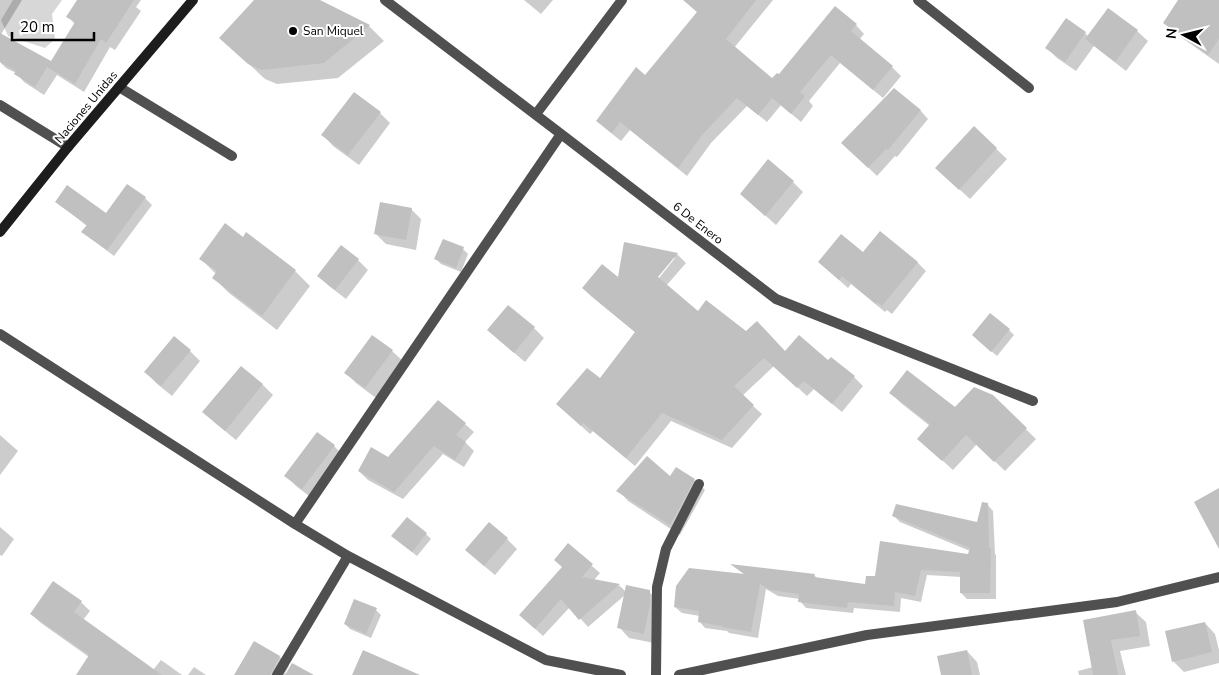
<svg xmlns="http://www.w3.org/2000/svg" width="1219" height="675" font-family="'Nunito Sans',sans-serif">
<rect width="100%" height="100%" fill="#fff"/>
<!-- green -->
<path fill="#d7d7d7" d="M13,0H62L52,14L55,39L45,48L8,36L1,20Z"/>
<!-- shadow -->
<path fill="#0003" fill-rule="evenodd" d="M0,0H22L0,36Z
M78,0H141L136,7L141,11L115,50L110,47L84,92L57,75L44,95L24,82L16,73L6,68L0,62V55L51,63L75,24L68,17Z
M256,0H317L369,26L384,41L338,78L277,84L265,79L236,52Z
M524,0H553L541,14Z
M685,0H773L734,48L773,80L856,25L864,34L859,40L892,67L901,76L883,98L840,63L809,101L813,106L801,122L781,105L767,122L747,106L711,143L687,176L630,130L621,141L606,129L597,121L646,77L698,13Z
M1180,0H1219V64L1175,33L1164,22Z
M1109,9L1137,31L1148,41L1126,71L1094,46L1076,71L1057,58L1047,48L1085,33L1089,37Z
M920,110L928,119L897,157L895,156L877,176L843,143Z
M380,113L390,123L359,165L333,146L323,135Z
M974,128L1007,159L970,199L947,178Z
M793,182L803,192L776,225L741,194Z
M145,198L152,205L114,256L90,238L83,232L87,226L64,208L57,202L106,215Z
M411,209L421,219L416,250L386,244L376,234Z
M881,233L918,263L926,271L892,314L887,310L885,312L851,284L848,288L819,262L864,254Z
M243,238L295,271L310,286L277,330L229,293L214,278L216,274L201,259Z
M443,240L463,249L468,254L461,272L441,264L436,259Z
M677,254L686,263L666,286L699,312L747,332L785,352L829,362L854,377L863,386L842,412L814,389L807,396L774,366L742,396L762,414L732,448L671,421L635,466L593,431L590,434L567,413L600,380L636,333L592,297L583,288L619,279ZM671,258H675L655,283L653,281Z
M358,260L368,270L346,299L329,286L318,276Z
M508,306L534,328L544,338L525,362L499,340L488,330Z
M1009,330L1014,335L997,356L978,340Z
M373,337L392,351L403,361L376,398L356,383L346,373Z
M190,351L200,361L172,396L156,383L146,372Z
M241,367L263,385L273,395L236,440L214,422Z
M891,393L955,408L992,396L1036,439L1005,471L977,444L953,470L933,452L930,426L901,403Z
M465,424L474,432L465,442L474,451L464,467L443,454L403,499L368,480L359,471Z
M317,433L334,446L344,456L313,499L296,486L286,476Z
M0,435L18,451L0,475Z
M694,480L705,490L680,535L628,501L618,490Z
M987,504L993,511L995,554L996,555V599H967L961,593V577L927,575L921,602L901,598L900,612L854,608L853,613L806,608L800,601V599L778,596L766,589L758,638L729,633L727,631L705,628L699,621L700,616L682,613L675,607L745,575L733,566L814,575L818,579L867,585L876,578L969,556L970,551L900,522L893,515L978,524Z
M0,527L14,539L2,556L0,555Z
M426,534L431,539L417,556L398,541Z
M507,539L517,549L495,575L477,560Z
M568,545L600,573L594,580L620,586L626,592H649L660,602L654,643L629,638L619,627L625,595L588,627L570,607L543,636L529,623L563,567Z
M355,601L376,610L381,615L371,638L350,629L345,624Z
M81,602L90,611L83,620L153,670L161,660L182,675H77L89,657L41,623L31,614Z
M1135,612L1146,622L1150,646L1120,651L1126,675H1079L1078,671L1093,667L1085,621Z
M1205,623L1215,634L1219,650V663L1184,672L1174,662Z
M254,642L280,657L289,666L285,673L287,675H313H236Z
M967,651L977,662L980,675H942Z
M194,667L206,675H188Z"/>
<!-- building -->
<path fill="#c0c0c0" d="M77,0H134L106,43L101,39L75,84L47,67L35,87L14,74L16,71L0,62V33L51,61L75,22L66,17Z
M254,0H320L370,25L324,63L261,70L248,64L219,38Z
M683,0H756L726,39L772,78L777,73L779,74L835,6L857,24L851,31L893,66L873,90L831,55L800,92L805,96L791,114L772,98L758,115L737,98L702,135L678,168L620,122L612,133L596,121L636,67L645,75L697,12Z
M1178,0H1219V39L1208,55L1163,23Z
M1108,8L1138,30L1115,62L1085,39Z
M1066,18L1086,32L1065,62L1045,48Z
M894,88L921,110L888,150L886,149L868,168L841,143Z
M354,92L381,112L348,155L321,135Z
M974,126L997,148L959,190L935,168Z
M768,159L794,181L765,216L740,194Z
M127,184L146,197L107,250L81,232L87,225L55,202L67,185L106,213Z
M380,202L412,208L406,240L374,234Z
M225,223L243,237L246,232L296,270L262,316L212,278L217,271L199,259Z
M880,231L918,262L882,306L877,302L876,304L842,276L839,280L818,262L841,234L863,252Z
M443,239L464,247L456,268L434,259Z
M624,242L678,253L658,277L698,311L706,300L746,331L757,321L785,351L799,335L828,360L831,357L855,376L832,404L804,381L797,388L764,358L734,386L754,405L722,440L662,413L626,458L583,423L581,426L556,404L587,368L600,378L635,332L582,288L602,264L618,277Z
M341,245L359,259L335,290L317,276Z
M508,305L535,327L514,353L487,330Z
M990,313L1010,329L991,352L972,335Z
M372,335L393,350L365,388L344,373Z
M174,336L191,350L161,386L144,372Z
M241,366L263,384L225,431L202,412Z
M907,370L955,407L974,387L993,395L1027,428L994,462L966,435L942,461L917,439L930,424L889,393Z
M438,400L466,423L456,435L466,442L455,460L434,446L394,492L358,471L371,447L388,457Z
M317,432L335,445L302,489L284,476Z
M647,456L670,476L676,467L695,479L670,525L616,491Z
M1219,488V549L1194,502Z
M982,502L988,503L989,548H991L990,593H960V572L921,570L915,596L895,592L894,606L848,602L847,608L798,602L799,594L770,590L760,584L751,632L722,627V626L698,622L699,611L674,607L676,586L689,568L745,574L730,564L815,574L814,577L865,584L866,576H875L880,541L968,554L970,548L892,516L896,504L977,522Z
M407,517L427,533L412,552L391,536Z
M489,522L508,538L484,566L465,550Z
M568,543L593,564L582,577L620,584L579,620L561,599L535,629L519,615L562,567L554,560Z
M53,581L82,601L74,612L162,675H76L89,655L30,614Z
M626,585L650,590V604L644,634L617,628Z
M354,599L377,608L366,634L344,624Z
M1136,610L1140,636L1111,640L1118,675H1093L1083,620Z
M1205,622L1212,652L1172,662L1165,631Z
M254,641L280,656L270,675H234Z
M363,650L420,675H352Z
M967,650L972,675H941L937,656Z
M292,663L314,675H285Z"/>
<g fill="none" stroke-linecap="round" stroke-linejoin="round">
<!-- lane -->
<path stroke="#505050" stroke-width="10" d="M119,87L232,156
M656,675L657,587L666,549L699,484"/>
<!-- street -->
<path stroke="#505050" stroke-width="10" d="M385,0L561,134L776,299L1033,401
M918,0L1029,88
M0,105L68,147
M536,114L622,0
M0,334L295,524L348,556L546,660L621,675
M295,524L561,134
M277,675L348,556
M679,675L867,635L1117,602L1219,577"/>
<!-- secondary -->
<path stroke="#1d1d1d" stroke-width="10" d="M0,232L68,147L193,0"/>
</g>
<!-- markers -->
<circle fill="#000" stroke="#fff" stroke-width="2" cx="293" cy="31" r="5"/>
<g text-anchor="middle" stroke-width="4" stroke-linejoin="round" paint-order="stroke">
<!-- poi labels -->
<g font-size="12" fill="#000" stroke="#fff" text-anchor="start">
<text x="303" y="35">San Miquel</text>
</g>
<!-- street labels -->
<g font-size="12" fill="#000" stroke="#fff">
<text transform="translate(86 107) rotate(-50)" y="4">Naciones Unidas</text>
<text transform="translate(698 223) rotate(38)" y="4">6 De Enero</text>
</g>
</g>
<!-- north arrow -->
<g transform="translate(1184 35) rotate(277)" stroke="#ffffff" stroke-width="4" paint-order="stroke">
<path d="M0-4L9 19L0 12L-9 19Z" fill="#000000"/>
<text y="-8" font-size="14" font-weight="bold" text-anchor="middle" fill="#000000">N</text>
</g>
<!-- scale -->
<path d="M12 32v8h82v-8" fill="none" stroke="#000000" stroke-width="2.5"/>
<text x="20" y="32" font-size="15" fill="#000000" stroke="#ffffff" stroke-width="4" paint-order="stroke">20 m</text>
</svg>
